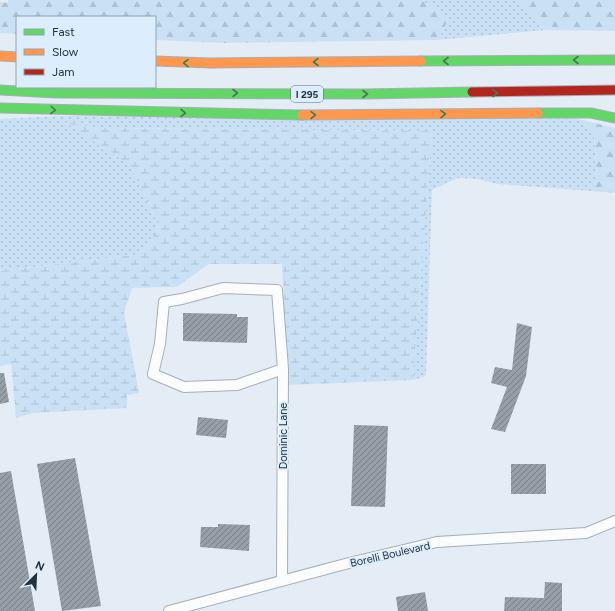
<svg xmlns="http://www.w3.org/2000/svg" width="615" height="611" font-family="Figtree,sans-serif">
<defs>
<pattern id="grass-dots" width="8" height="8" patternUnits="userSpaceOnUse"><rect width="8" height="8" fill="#cae1f5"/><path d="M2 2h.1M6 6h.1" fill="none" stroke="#adc2d3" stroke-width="1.8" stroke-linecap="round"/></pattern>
<pattern id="forest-firs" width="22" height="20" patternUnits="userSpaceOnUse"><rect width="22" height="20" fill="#cae1f5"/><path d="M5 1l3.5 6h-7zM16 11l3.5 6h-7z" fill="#adc2d3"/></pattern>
<pattern id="wetland-marsh" width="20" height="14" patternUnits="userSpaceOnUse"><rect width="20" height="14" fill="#cae1f5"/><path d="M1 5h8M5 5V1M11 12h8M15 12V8" fill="none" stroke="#adc2d3"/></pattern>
<pattern id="building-hatch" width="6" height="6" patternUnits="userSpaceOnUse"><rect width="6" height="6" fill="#969fa7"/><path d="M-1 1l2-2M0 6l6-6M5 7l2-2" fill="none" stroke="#7a8289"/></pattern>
</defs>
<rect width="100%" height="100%" fill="#e4edf5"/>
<!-- grass -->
<path fill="url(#grass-dots)" d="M421,0H518L546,30L438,40L449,18Z
M59,116L575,118L594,131L597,181L591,191L498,184L476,179L458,178L432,190L426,376L413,380L432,131L98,128L67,123L130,165L159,227L142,254L0,271V119Z"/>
<!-- forest -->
<path fill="url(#forest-firs)" d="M8,0H421L449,18L438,40L223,43L155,40V17H17V34L0,33V2L8,3Z
M518,0H615V31L546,30Z
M575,118L615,128V193L591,191L597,181L594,131Z"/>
<!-- wetland -->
<path fill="url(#wetland-marsh)" d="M65,122L98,128L432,131L413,380L288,385L282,264H209L177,287L132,288L124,312L139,393L127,395V408L33,413L16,418L11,364L0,366V271L142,254L159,227L130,165Z"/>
<!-- building -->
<path fill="url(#building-hatch)" d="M183,313L237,314V317H248L247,343L183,341Z
M517,323L532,327L526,376L505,432L491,429L507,387L491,383L495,367L512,370Z
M0,373H4L9,402L0,404Z
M198,417L228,420L226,438L196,435Z
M354,425L388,426L385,507L351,506Z
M75,458L101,606L62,611L37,464Z
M511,464H546V494H511Z
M11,471L35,611H0V473Z
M218,524L250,525L249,551L200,547L201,527H218Z
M545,582L562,583V611H504L505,597L544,598Z
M425,592L428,611H398L396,597Z"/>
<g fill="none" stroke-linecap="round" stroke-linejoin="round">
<defs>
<path id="street" d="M282,581L283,369L277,290L223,288L182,299L164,302L160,344L153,374L184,387L237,385L283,369
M169,611L349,563L437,542L586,533L615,521"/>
<path id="fast" d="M421,61L615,60
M0,90L56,93L364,94L472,92
M0,108L302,115
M538,113H591L615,118"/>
<path id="slow" d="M0,56L17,57
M155,61L210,63L421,61
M302,115L538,113"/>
<path id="jam" d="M472,92L615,90"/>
</defs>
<!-- street casing -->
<use href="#street" stroke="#a6afb7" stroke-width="12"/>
<!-- fast casing -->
<use href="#fast" stroke="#a6afb7" stroke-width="11"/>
<!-- slow casing -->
<use href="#slow" stroke="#a6afb7" stroke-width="11"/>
<!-- jam casing -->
<use href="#jam" stroke="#a6afb7" stroke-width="11"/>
<!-- street -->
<use href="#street" stroke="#fbfcfe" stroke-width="10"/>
<!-- fast -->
<use href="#fast" stroke="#63d668" stroke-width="9"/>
<!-- slow -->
<use href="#slow" stroke="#ff974d" stroke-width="9"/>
<!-- jam -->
<use href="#jam" stroke="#b3261e" stroke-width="9"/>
</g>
<!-- one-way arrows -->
<defs><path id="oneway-chevron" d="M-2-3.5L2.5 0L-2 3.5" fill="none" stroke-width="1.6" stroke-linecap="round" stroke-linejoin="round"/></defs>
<g stroke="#417c4f">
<use href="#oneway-chevron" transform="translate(576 60) rotate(180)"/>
<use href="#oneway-chevron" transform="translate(446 61) rotate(180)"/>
<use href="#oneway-chevron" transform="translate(316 62) rotate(180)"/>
<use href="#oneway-chevron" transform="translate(186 63) rotate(-179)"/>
<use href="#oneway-chevron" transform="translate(235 93)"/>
<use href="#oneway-chevron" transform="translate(495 93) rotate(-1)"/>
<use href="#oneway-chevron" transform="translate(365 94)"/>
<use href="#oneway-chevron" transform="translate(53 110) rotate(1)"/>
<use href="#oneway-chevron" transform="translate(183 113) rotate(1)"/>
<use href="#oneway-chevron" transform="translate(443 114) rotate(-1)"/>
<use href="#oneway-chevron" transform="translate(313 115) rotate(-1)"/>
</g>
<g text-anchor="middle" stroke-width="4" stroke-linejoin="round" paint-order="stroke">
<!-- shield labels -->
<rect fill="#dceefd" stroke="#5d6a75" stroke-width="1" x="291" y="86" width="32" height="16" rx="3"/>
<g font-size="10" font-weight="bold" fill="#26323b">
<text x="307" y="98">I 295</text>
</g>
<!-- street labels -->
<g font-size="11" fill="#26323b" stroke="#dceefd">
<text transform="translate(283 436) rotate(-90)" y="4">Dominic Lane</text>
<text transform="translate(390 554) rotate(-13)" y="4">Borelli Boulevard</text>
</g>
</g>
<!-- legend -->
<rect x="16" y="16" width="140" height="72" fill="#dceefd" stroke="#93a3af"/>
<rect x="24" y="29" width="20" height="6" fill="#63d668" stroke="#93a3af"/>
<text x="52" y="36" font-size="12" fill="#26323b">Fast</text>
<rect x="24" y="49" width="20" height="6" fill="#ff974d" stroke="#93a3af"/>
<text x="52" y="56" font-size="12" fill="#26323b">Slow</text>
<rect x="24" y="69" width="20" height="6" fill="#b3261e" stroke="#93a3af"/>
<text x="52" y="76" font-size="12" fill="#26323b">Jam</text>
<!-- north arrow -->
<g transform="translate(36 575) rotate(24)" stroke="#dceefd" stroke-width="3" paint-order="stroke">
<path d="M0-3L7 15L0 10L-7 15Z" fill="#26323b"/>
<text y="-6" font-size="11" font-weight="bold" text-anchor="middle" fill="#26323b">N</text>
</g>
</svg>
